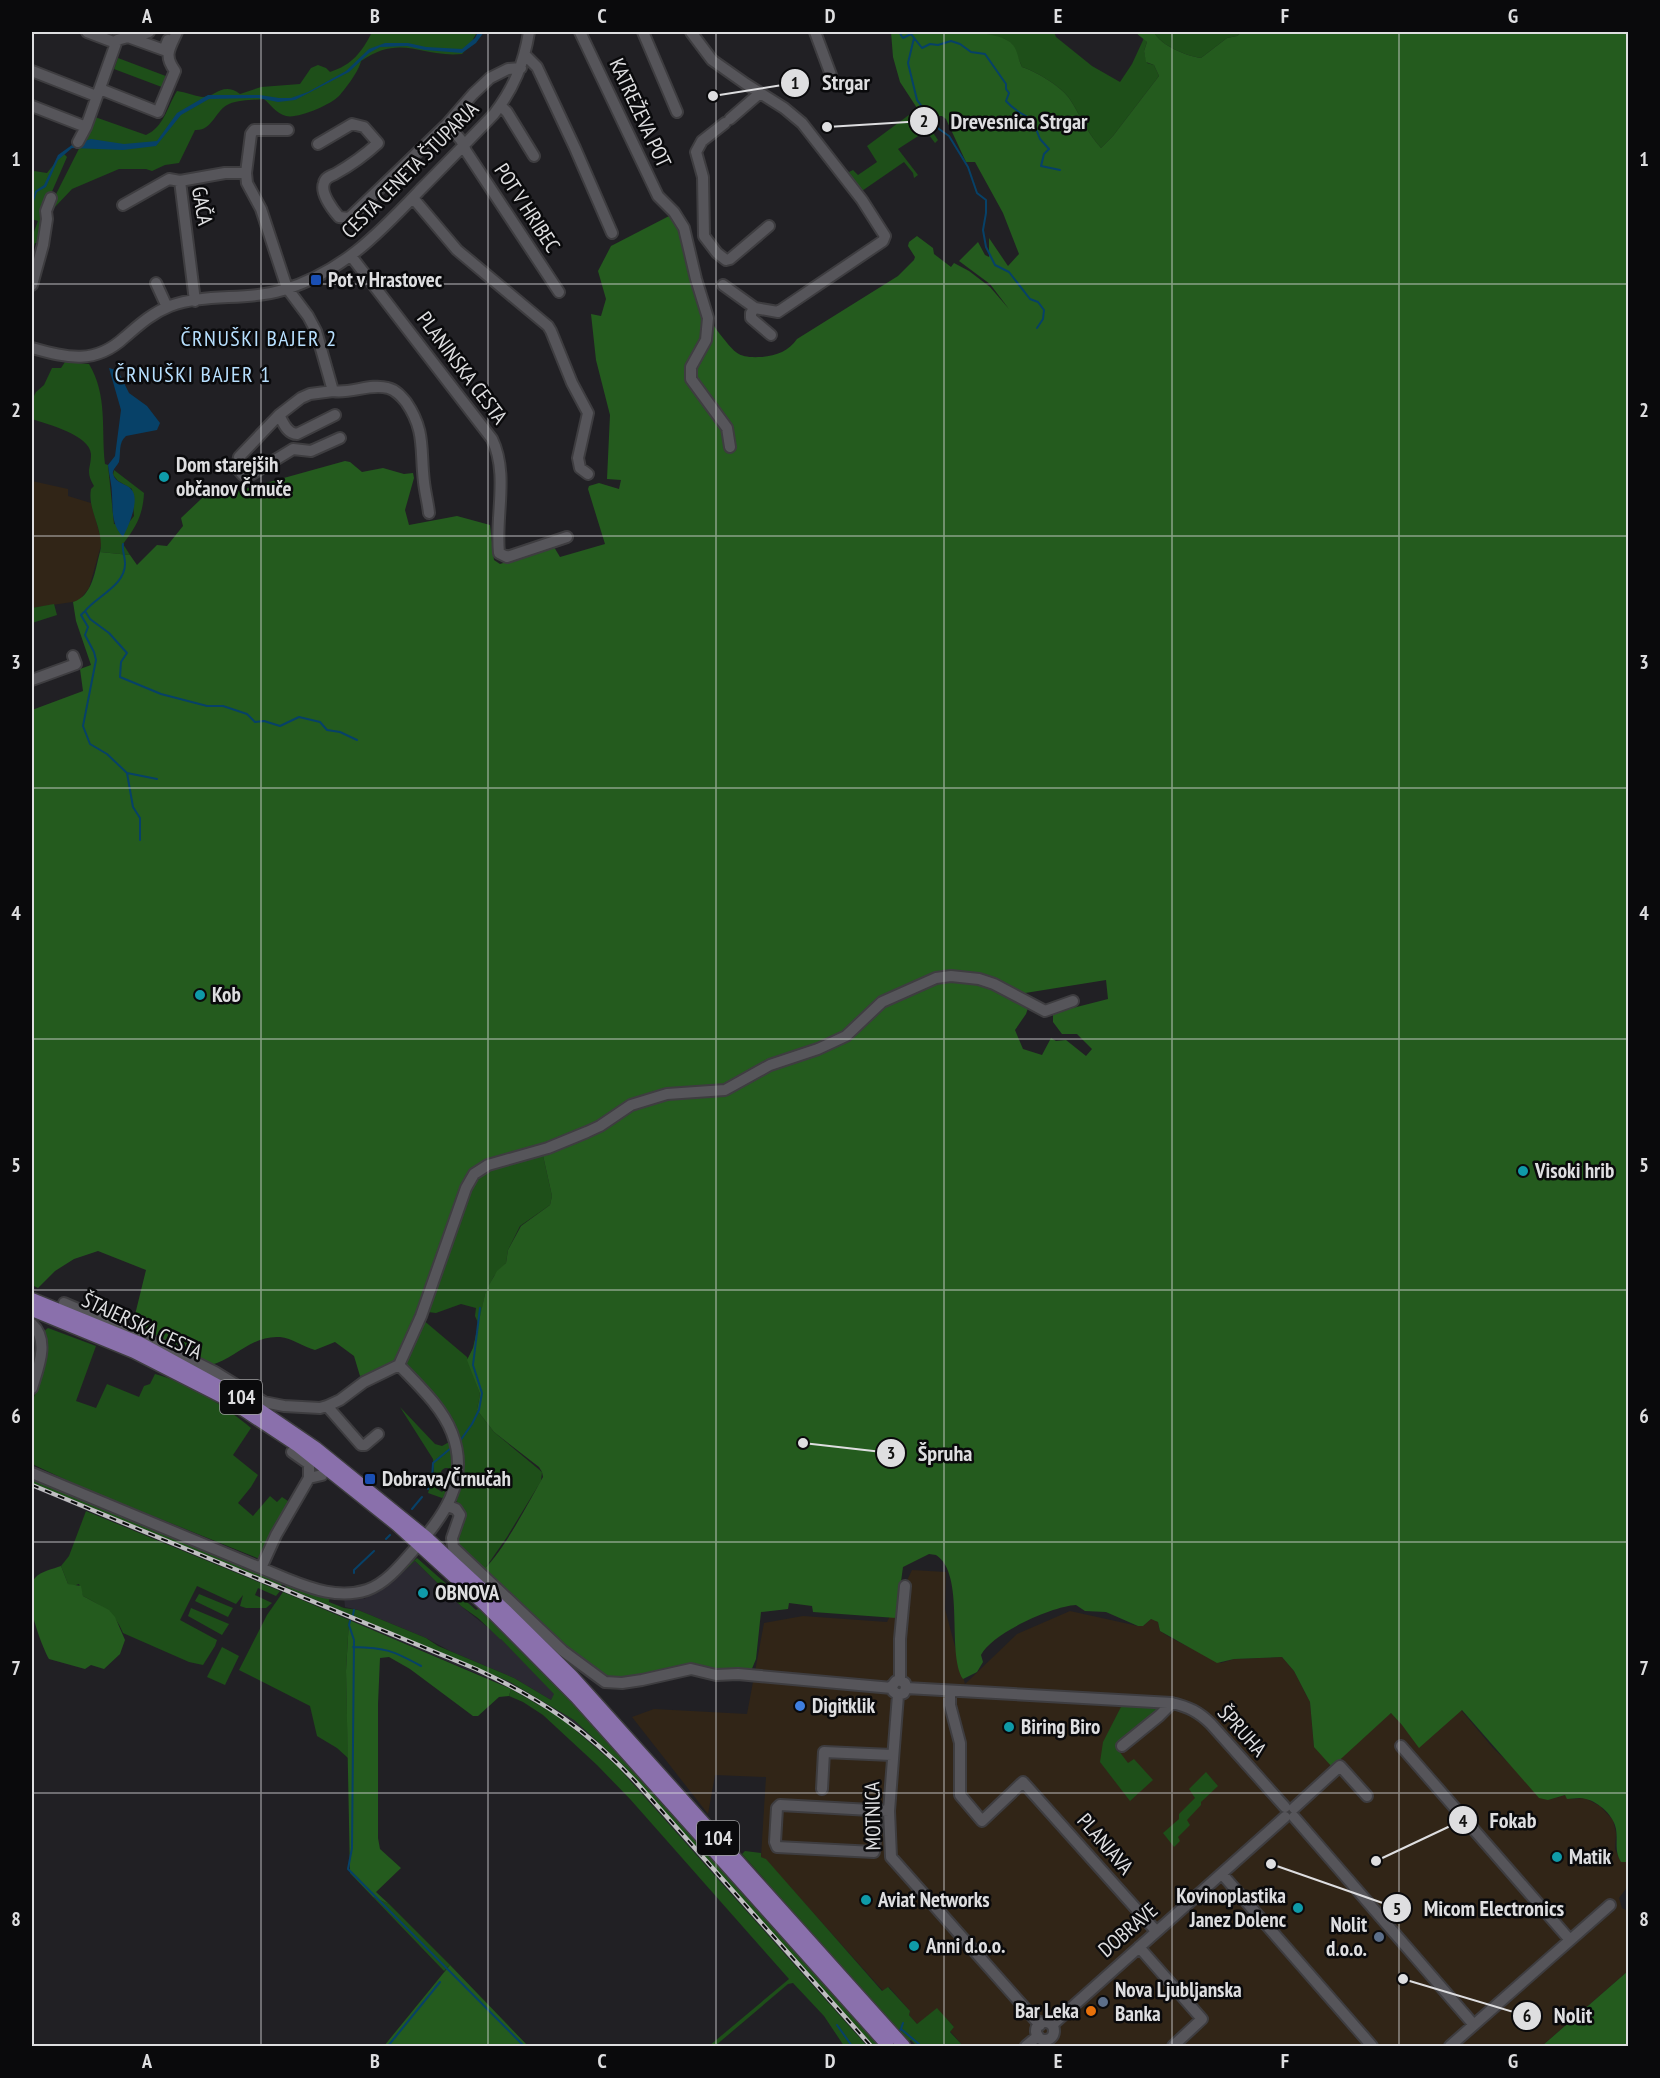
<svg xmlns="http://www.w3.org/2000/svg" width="1660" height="2078" font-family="'PT Sans Narrow',sans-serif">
<rect width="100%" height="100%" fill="#212024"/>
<!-- built -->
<path fill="#2b2932" d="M32,1483L281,1586L280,1591L32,1488Z
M415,1561L461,1606L501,1638L555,1694L551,1700L514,1678L450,1651L426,1638L358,1610L345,1607L344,1597L360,1595L364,1599L395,1579Z
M285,1587L510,1682L574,1720L623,1765L874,2046H867L617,1766L561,1718L511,1689L485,1677L283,1592Z"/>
<!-- industrial -->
<path fill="#312517" d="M32,481L68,489V496L91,503L102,542L89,588L79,601L32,608Z
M912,1570L946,1572L945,1609L965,1684L1017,1634L1070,1611L1138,1626H1143L1151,1619L1155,1620L1158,1622L1160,1631L1171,1638L1221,1663L1234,1659L1282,1657L1294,1671L1310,1702L1314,1747L1392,1713L1402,1725L1461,1710L1493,1748L1548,1800L1565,1795L1571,1799L1585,1798L1600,1806L1613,1820L1616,1833L1615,1849L1621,1862H1628V1886L1619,1898L1622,1908L1628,1911V1971L1542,2046H963L950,2031L954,2027L937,2009L917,2024L909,2015L910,2011L889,1987L883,1991L766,1860L761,1857L766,1777L715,1775L708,1814L632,1717L654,1709L747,1714L764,1623L803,1616L887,1622Z"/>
<!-- green -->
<path fill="#1e4f19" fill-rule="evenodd" d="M372,32L442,34L449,32H477L470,45L462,54C421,58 402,33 361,61C359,71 346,88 339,96C330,105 298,119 286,116C276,113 271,105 264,99C253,100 239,100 229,104C215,110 213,131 195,130L179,163L165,165L152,171L146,169H119L72,189L54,208H49L95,117L146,135C164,127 167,107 177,91C186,92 194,96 202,97C215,98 222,81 240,94L261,87L300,84L311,68L318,65L326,68L330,72C352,65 362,52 372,32Z
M975,32H1054L1056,37L1092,66L1120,82L1132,64L1144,38L1147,42L1144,51L1147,63L1154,65L1159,76L1113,136L1101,148C1088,134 1081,117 1071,101C1063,87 1037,72 1022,67L1012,44L1005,39Z
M1154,32H1242L1237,36L1227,38L1201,58C1186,56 1160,45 1154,32Z
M118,58L171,78L167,89L114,69Z
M917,109L938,140L935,143L926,131L898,149L918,175L914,178L913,173L904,162L859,193L847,173L853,170L858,175L877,162L867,146Z
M63,153L67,157L44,210L40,243H35L32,254V237L38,221L32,219V167L34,171L47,173Z
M65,362L89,364C108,396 101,429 105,464L108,465L114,524L127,525L134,516L132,489L118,481L113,475L114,470L144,493C143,515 136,527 123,544L130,555L100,552C105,531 87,510 91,489L94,486C85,470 91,470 91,454C90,435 47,424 32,419V400L36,392L44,385L52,368H61Z
M54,604L57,615L32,623V608Z
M542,1151L552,1196L550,1205L520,1226L508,1250L506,1263L494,1276L485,1294L479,1325L475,1316L476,1308L461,1304L436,1313L428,1312L471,1183L478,1174Z
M422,1319L467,1357L480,1394L477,1410L494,1432L542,1472L541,1481L507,1537L484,1570L459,1549L456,1541L465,1516L456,1500L461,1452L405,1364Z
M48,1328L96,1346L76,1401L96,1408L107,1384L139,1397L144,1386L150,1384L155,1374C187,1382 225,1406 251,1428L233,1455L258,1475L251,1487L238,1503L253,1516L270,1496L277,1502L282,1497L291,1503L262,1560L81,1487L32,1464V1404L47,1352V1338H44L43,1332Z
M400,1407L435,1444L442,1446L451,1441L455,1462L448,1496L442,1498L428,1493L434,1472L433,1459ZM445,1468H448C451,1474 447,1488 442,1492L434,1487L442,1470Z
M32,1476L261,1572L262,1575L283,1582L281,1586L32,1483Z
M86,1511L280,1591L276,1596L258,1588L255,1595L272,1603L266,1608H246L240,1606L243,1595L236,1604L197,1586L180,1620L217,1640L215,1646L203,1665L189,1662L123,1633C115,1612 101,1606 83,1596L79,1584L73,1586L68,1584L61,1566L69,1556Z
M417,1558L476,1610L478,1609L489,1615L568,1695L883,2046H874L623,1765L574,1720L510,1682L285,1587L288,1585L330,1595L329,1602L344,1608L358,1610L426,1638L438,1646L514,1678L551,1700L554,1694L501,1639H500L478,1618L461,1606L415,1561L395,1579L372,1594L391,1581Z
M283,1592L349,1620L346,1671L348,1758L337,1748L317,1736L310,1706L239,1670L267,1615Z
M199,1594L233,1608L228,1617L195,1601Z
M191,1608L229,1624L222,1635L188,1616Z
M222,1647L239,1656L225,1685L207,1677Z
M511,1689L561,1718L617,1766L867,2046H844L824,2016L793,1983L788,1984L715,2046H709L789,1979L630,1799L597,1765L543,1715L523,1702L509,1696Z
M1123,1703L1164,1705L1118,1744L1119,1751L1128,1763L1134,1759L1153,1780L1130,1801L1100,1762L1103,1742Z
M1206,1772L1218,1786L1201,1802V1805L1187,1820L1190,1825L1178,1837L1180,1841L1174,1847L1163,1833L1179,1819V1814L1195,1798L1189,1789Z
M745,1851L761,1853V1857L766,1859L882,1991L888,1987L910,2011L909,2015L917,2024L937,2008L954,2027L950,2032L963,2046H917L911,2040L909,2041L897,2031L776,1897L765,1880L742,1854Z
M373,1897L389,1904L450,1965L444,1971Z"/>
<!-- forest -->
<path fill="#245b1e" d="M891,32C915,32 999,26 1013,45C1018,51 1018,60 1022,67C1037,72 1063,87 1071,101C1081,117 1088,134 1101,148L1113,136L1159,76L1154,65L1146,62L1144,51L1147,42L1135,32H1154C1160,45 1186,56 1201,58L1227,38L1237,36L1242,32H1628V1862H1621C1614,1850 1618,1842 1616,1829C1614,1816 1599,1802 1586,1799C1580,1797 1573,1799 1567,1799L1565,1795L1548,1800L1539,1798L1462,1710L1419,1748L1402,1725L1391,1713L1332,1767L1314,1747L1310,1702L1294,1671L1282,1657L1234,1659L1217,1663L1160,1631L1158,1622L1151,1619L1143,1626H1138L1106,1612L1085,1611L1076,1605C1053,1606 992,1633 981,1655L983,1662L977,1672L963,1679C946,1653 966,1574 936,1555L929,1554L903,1567L896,1618L813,1612L812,1606L789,1603L788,1609L761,1612L756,1659L751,1671L718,1672L690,1665L658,1674L634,1678L611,1681L605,1679L573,1657L481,1571C499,1560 531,1498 543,1477L542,1472L539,1467L494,1432L477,1410L480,1394L467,1360L473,1348L485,1294L489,1285L497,1271L506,1263L508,1250L521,1226L550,1205L552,1196L542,1151L603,1127L629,1108L638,1104L669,1097L721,1093L759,1072L803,1055L834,1046L855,1032L877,1008L883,1004C897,998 911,990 925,984C962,969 995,989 1026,1006L1028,1008L1026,1014L1015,1030L1023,1049L1042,1055L1051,1038L1056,1041L1066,1040L1086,1056L1092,1049L1077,1034H1062L1053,1022V1015L1061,1011L1108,999L1106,980L1019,994L996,982L978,977L959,973L929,977L879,1000L847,1031L833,1041L776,1060L719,1090L669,1092L634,1100L596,1126L564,1140L486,1164L473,1171L465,1184L439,1262L403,1353L391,1365L376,1373L360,1376L354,1356L335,1342L315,1350C303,1347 292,1338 280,1337C252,1335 235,1359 211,1365L132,1327L146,1270L98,1251L74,1259L55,1271L38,1288L32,1285V710L83,691L80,669L91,665L76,621L73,602C93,596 95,570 100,552L130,555L137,565L157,545L167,546L183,526L181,518L218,483L226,489L237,491L345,461L350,462L362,472L383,468L404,474L413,473L414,478L405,510L409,525L457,516L490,525L494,560L500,564L554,547L560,557L605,544L588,489L589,486L599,483L619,489L621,480L607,479L610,415L596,360L591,314L601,316L606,299L598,271L611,246L673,214C688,235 689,260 695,284C701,304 710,322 723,338C736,354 739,358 761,357C776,356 789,351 797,339L898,276L914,260L915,257L908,246L909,242L917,236L933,248L934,254L951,267L954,263L969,271L990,287L1009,309L990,284L959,261L978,242L985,255L989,257V238L1008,266L1019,254L1003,213L975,162H966L946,119L942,116H938L930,128L900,82L893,57Z
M61,1566L68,1584L81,1586L83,1596L109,1610L115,1617L125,1640L120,1654L104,1669L91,1665L85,1669L49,1659C41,1644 21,1593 35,1578C41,1571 53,1569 61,1566Z
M349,1620L511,1689L509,1696L499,1697L478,1716H473L410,1669L389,1657L380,1658L378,1704V1838L380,1849L401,1868L376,1892L389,1904L373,1897L350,1873L346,1671Z
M450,1965L528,2046H384Z
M1628,1971V2046H1542Z"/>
<!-- water -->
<path fill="#074168" d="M478,32H484L476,43L462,53L425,50L407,46L380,47L369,53L349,72L295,100L278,102L258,98L209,99L181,115L156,146L123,150L72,148L58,160L46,187L37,192L32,207L35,191L44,185L58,155L72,145L91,139L124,144L157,141L177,113L208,95H260L279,98H291L308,92L346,71L369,49L385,43H408L426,47L462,49L475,38Z
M109,368L116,370L120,375L129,393L147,406L160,423L157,430L126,436C118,443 121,452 119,462C117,466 112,470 113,474C115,483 127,484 131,489C141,499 128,527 123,537C111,524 113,511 112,495C112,485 109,475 108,465L115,456L121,410Z"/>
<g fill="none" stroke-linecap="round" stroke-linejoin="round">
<!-- stream -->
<path stroke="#074168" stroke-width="2" d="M899,32L903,38L911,34L922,48L930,44L938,45L951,41L960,44L971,52L985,54L1006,84V89L1009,93L1006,101C1012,108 1024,116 1032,119L1040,139L1049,149L1044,154L1041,166L1060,170
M914,38L908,63L917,100L939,129L949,136L968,167L977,193L986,200V213L983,230L986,247L995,265L1009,272L1030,299L1038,302L1044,310L1043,319L1037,328
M123,544C122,551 125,556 125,563C126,585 97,596 85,611L90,619L109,633L127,653L121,662L120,677L161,694L207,706H223L247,714L255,722L264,721L280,726L299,717L320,722L327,730L340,732L357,740
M84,612L81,615L88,627L85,635L94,652L96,660L83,726L90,744L107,754L127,773L133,807L140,818V840
M127,773L157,779
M460,1441L472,1424L479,1410L482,1393L473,1365L480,1308
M428,1489L432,1481L433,1463L451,1448
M412,1509L422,1497
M386,1539L390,1535
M354,1573V1570L374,1551
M353,1615L354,1610
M350,1621L349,1625L354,1640L352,1848L348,1869L524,2046
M353,1647C386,1648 392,1650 421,1666
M837,2025L852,2046
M901,2029L919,2044
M897,2033L901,2029L903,2023
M388,2046L440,1982"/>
<defs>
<path id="minor" d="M87,32L116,43L117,40L128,37L164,50L168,40
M580,32L658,196L674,212L684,228L696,279L708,318L706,340L691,367V379L727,428L730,447
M643,32L677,112
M691,32L712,60L746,84L784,108L802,123L862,200L885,236L883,241L778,312L755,308L723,285
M815,32L831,75
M132,38L149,32
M525,55L537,67L575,148L612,233
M32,71L96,96
M100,89L158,112L175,71C163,55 170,48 177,32
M32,106L86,127L78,142
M501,106L507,112L534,156
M730,119L760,93
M725,123L702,141L696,152L703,177L704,236L717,253L726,260L730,259L769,226
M447,124L461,140L466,151L559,292
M86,127L116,43
M288,130H254L251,134L246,173L247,183L261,209L287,288L308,316L316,331L333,391C351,394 370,383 388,388C396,390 401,396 406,402C426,431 420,450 424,482C425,492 428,503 429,513
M318,144L352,124L364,127L378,143C365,155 351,165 335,174C330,176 325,178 324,183C320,193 333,210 339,217L349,218L447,124L473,94L490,78L508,69L521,68
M180,181L225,173H246
M413,198L457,250L548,326L551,331L572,383L588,413L578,458L580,468L588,474
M123,205L169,179L180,181L195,301
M351,256L492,439C509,474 495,516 499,553L507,557L567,537
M156,283L167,307
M32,285L43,245L47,219L46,211L51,198
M755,308L751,313V318L771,335
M32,348C68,358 95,365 125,337C139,325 152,313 170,306C205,293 246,301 283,290C343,272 379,233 421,189C446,164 470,139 494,114C514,88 524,63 529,32
M333,391L310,394L301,398L279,415L239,457L237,468L243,475L252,474L293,449L311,451L340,438
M279,415C283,422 287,434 297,434L335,415
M32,680L76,664L73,656
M32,1324C50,1340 38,1368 32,1388
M399,1365L421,1316L466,1188L474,1174L488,1165L548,1148L587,1132L600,1126L631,1105L667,1094L725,1090L770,1065L818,1049L846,1036L882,1002L936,978L951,976L979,979L994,984L1045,1011L1073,1001
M327,1406L361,1445H365L378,1434
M292,1452L309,1464V1478
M32,1473L287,1579C312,1589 339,1599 367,1590C385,1584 400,1566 412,1552C442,1518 471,1482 452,1433C442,1407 418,1385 399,1365L364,1382L340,1400L327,1406L320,1408L284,1406L264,1402L215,1372L157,1343L64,1303
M448,1506L456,1509L460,1515L452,1538L453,1547L563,1651L605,1682L622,1683L642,1680L691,1669L716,1675L738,1674L892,1688
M261,1568L276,1535L309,1478L322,1475
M900,1680L896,1681L892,1686L893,1691L898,1695L904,1693L906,1688L905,1683L900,1680V1639L905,1586
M906,1688L1172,1703C1189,1707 1199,1712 1211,1724L1285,1807
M950,1692V1705L960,1743V1795L982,1821L1023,1782L1156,1931
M898,1695L889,1811L891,1857L1040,2025
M1122,1746L1159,1716L1172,1703
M1401,1746L1570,1940
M822,1789L824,1752L892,1755
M1294,1808L1340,1766L1367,1796
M877,1811L874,1852L777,1847L775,1842L777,1808L780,1805L889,1811
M1294,1817L1474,2025
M1222,1874L1372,2046
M1139,1947L1202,2019L1173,2046
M1036 2031a9 9 0 1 1 18 0a9 9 0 1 1-18 0Z
M1052,2025L1285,1817
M1026,2046L1038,2036
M1450,2046L1610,1905"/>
<path id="major" d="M32,1299L140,1343L250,1403L316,1448L426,1537L507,1612L572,1676L904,2046
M32,1310L134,1352L230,1401L298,1446L397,1525L485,1605L576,1697L888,2046"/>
</defs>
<!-- minor casing -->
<use href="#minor" stroke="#3e3d40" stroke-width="14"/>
<!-- major casing -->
<use href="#major" stroke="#3e3d40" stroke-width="15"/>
<!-- minor -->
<use href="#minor" stroke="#56555a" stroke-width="10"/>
<!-- major -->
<use href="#major" stroke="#8a70ac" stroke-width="12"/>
<defs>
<path id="rail" d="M32,1485L476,1669C541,1699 586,1729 636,1782L871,2046"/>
</defs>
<!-- rail casing -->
<use href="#rail" stroke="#bfbec1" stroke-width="4.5"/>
<!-- rail -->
<use href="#rail" stroke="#0a0a0c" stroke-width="2" stroke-dasharray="7" stroke-linecap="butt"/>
</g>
<!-- grid -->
<path fill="none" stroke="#dedee0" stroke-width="1.5" stroke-opacity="0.55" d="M261,32V2046M488,32V2046M716,32V2046M944,32V2046M1172,32V2046M1399,32V2046M32,284H1628M32,536H1628M32,788H1628M32,1039H1628M32,1290H1628M32,1542H1628M32,1793H1628"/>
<!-- markers -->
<g fill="#1a4fb4" stroke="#0a0a0c" stroke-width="2">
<rect x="310" y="274" width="12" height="12" rx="3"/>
<rect x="364" y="1473" width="12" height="12" rx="3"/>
</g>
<g fill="#0f9aa8" stroke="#0a0a0c" stroke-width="2">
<circle cx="164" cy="477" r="6"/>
<circle cx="200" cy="995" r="6"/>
<circle cx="1523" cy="1171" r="6"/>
<circle cx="423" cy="1593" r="6"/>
<circle cx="1009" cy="1727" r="6"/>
<circle cx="1557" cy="1857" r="6"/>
<circle cx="866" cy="1900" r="6"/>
<circle cx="1298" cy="1908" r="6"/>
<circle cx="914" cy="1946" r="6"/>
</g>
<circle fill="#3f7fe0" stroke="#0a0a0c" stroke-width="2" cx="800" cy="1706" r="6"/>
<g fill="#5c6f8a" stroke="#0a0a0c" stroke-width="2">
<circle cx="1379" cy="1937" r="6"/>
<circle cx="1103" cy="2002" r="6"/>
</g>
<circle fill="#e8710a" stroke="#0a0a0c" stroke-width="2" cx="1091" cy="2011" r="6"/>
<g text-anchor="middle" stroke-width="5" stroke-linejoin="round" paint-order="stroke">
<!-- shield labels -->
<g fill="#0a0a0c" stroke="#9e9ea0" stroke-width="1.5">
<rect x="220" y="1380" width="42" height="34" rx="4.5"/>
<rect x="697" y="1821" width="42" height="34" rx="4.5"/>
</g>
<g font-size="20" font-weight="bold" fill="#dedee0">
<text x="241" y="1404">104</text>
<text x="718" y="1845">104</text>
</g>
<!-- street labels -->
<g font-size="21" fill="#dedee0" stroke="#0a0a0c">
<text transform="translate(640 113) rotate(65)" y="7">KATREŽEVA POT</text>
<text transform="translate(410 170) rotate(-45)" y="7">CESTA CENETA ŠTUPARJA</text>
<text transform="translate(202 206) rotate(80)" y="7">GAČA</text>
<text transform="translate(527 208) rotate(57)" y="7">POT V HRIBEC</text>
<text transform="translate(462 368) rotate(53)" y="7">PLANINSKA CESTA</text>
<text transform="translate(142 1326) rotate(25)" y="7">ŠTAJERSKA CESTA</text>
<text transform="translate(1242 1731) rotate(48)" y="7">ŠPRUHA</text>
<text transform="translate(873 1816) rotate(-91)" y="7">MOTNICA</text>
<text transform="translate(1105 1844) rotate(49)" y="7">PLANJAVA</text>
<text transform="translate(1128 1930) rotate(-41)" y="7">DOBRAVE</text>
</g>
<!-- poi labels -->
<g font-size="21" font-weight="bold" fill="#dedee0" stroke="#0a0a0c" text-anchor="start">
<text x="328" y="287">Pot v Hrastovec</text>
<text x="176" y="472">Dom starejših<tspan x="176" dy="24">občanov Črnuče</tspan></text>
<text x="212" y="1002">Kob</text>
<text x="1535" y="1178">Visoki hrib</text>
<text x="382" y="1486">Dobrava/Črnučah</text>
<text x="435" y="1600">OBNOVA</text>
<text x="812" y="1713">Digitklik</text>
<text x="1021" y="1734">Biring Biro</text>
<text x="1569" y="1864">Matik</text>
<text x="1286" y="1903" text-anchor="end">Kovinoplastika<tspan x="1286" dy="24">Janez Dolenc</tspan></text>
<text x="878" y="1907">Aviat Networks</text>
<text x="1367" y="1932" text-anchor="end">Nolit<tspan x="1367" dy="24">d.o.o.</tspan></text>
<text x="926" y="1953">Anni d.o.o.</text>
<text x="1115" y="1997">Nova Ljubljanska<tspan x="1115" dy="24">Banka</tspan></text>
<text x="1079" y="2018" text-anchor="end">Bar Leka</text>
</g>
<!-- neighbourhood labels -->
<g font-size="22" letter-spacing="1.5" fill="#b7dffe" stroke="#0a0a0c">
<text x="259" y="346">ČRNUŠKI BAJER 2</text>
<text x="193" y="382">ČRNUŠKI BAJER 1</text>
</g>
</g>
<!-- callouts -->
<path fill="none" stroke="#dedee0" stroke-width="2" d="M713 96L795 83M827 127L924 121M803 1443L891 1453M1376 1861L1463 1820M1271 1864L1397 1908M1403 1979L1527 2016"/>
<g fill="#dedee0" stroke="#0a0a0c" stroke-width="2">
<circle cx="713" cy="96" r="6"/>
<circle cx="827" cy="127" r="6"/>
<circle cx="803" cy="1443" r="6"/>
<circle cx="1376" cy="1861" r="6"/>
<circle cx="1271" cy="1864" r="6"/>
<circle cx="1403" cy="1979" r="6"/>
<circle cx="795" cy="83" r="15"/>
<circle cx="924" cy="121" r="15"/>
<circle cx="891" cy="1453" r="15"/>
<circle cx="1463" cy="1820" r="15"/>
<circle cx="1397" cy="1908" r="15"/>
<circle cx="1527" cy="2016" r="15"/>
</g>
<g font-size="18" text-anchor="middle" font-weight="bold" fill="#111">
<text x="795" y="89">1</text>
<text x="924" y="127">2</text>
<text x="891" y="1459">3</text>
<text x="1463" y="1827">4</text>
<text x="1397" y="1915">5</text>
<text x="1527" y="2022">6</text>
</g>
<g font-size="22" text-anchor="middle" font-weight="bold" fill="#dedee0" stroke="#0a0a0c" stroke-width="5" stroke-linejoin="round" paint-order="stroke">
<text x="846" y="90">Strgar</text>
<text x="1019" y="129">Drevesnica Strgar</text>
<text x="945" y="1461">Špruha</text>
<text x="1513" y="1828">Fokab</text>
<text x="1494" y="1916">Micom Electronics</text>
<text x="1573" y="2023">Nolit</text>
</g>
<!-- border -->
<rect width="1660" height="2078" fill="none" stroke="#0a0a0c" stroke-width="66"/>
<rect x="33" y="33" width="1594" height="2012" fill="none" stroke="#dedee0" stroke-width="2"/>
<g font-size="20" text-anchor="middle" font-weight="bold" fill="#dedee0">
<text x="147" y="23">A</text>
<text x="375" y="23">B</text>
<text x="602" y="23">C</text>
<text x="830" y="23">D</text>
<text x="1058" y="23">E</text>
<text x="1285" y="23">F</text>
<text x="1513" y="23">G</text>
<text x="16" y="166">1</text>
<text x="1644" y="166">1</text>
<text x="16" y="417">2</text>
<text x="1644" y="417">2</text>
<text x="16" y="669">3</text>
<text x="1644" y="669">3</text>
<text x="16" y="920">4</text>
<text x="1644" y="920">4</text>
<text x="16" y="1172">5</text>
<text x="1644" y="1172">5</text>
<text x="16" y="1423">6</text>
<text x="1644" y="1423">6</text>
<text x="16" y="1675">7</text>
<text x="1644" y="1675">7</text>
<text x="16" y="1926">8</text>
<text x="1644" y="1926">8</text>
<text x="147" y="2068">A</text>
<text x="375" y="2068">B</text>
<text x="602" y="2068">C</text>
<text x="830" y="2068">D</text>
<text x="1058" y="2068">E</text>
<text x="1285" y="2068">F</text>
<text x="1513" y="2068">G</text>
</g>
</svg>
